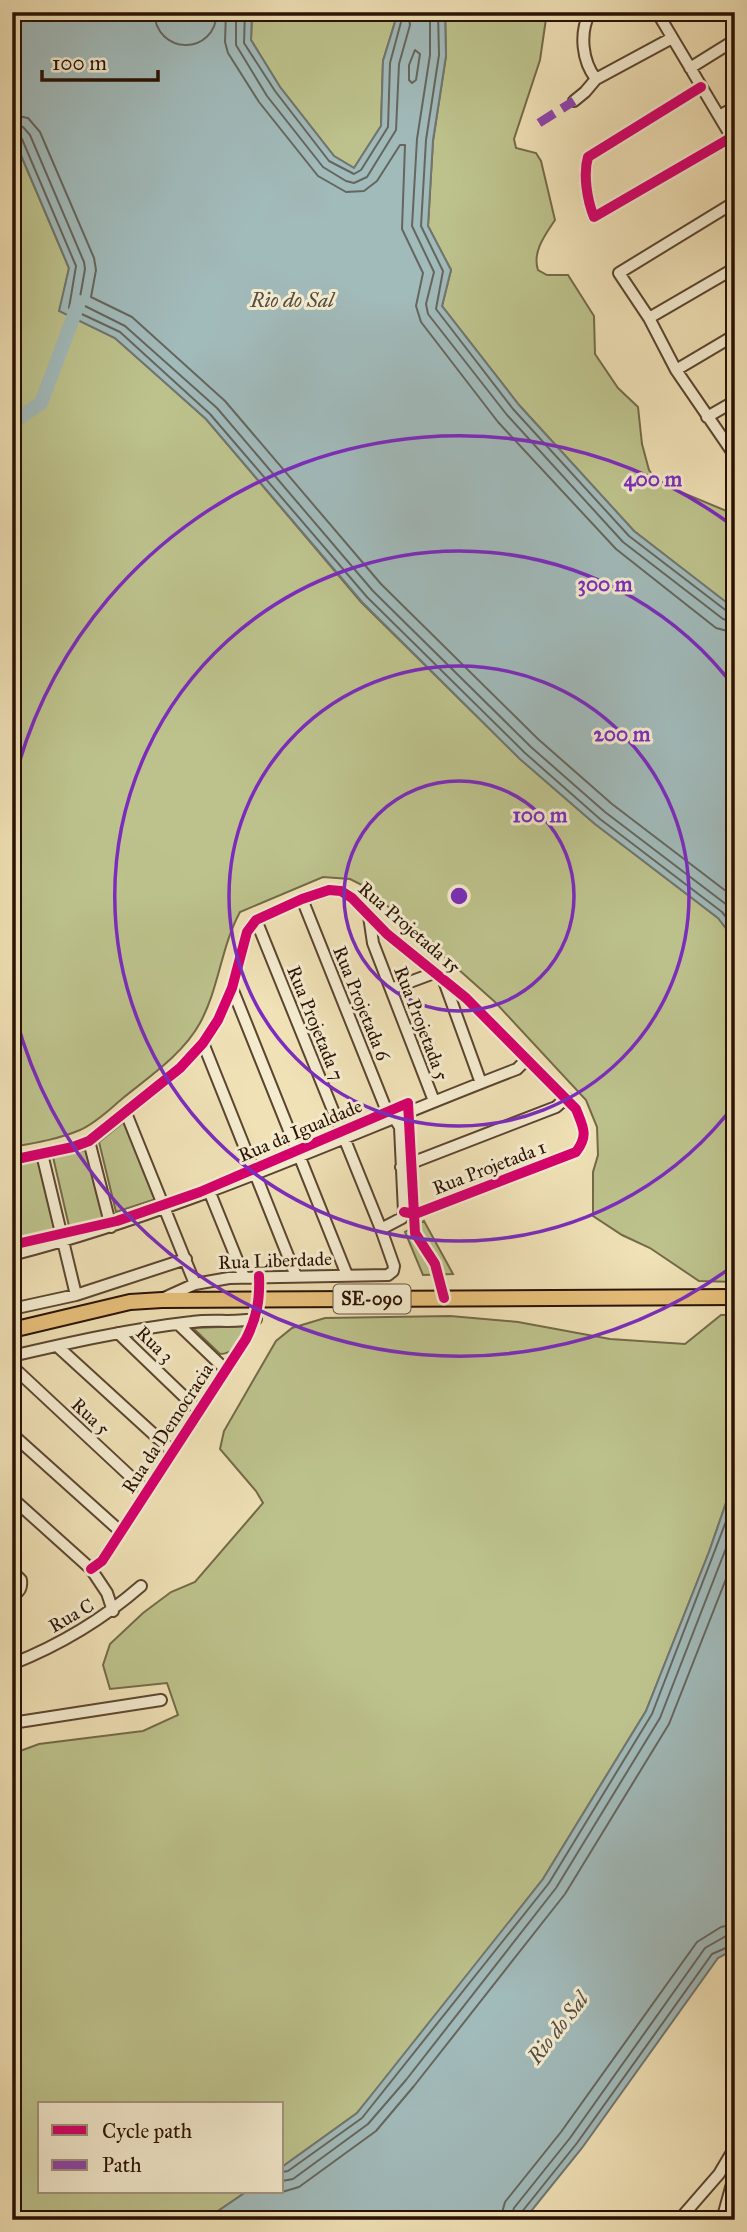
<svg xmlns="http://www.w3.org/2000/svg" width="747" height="2232" font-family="'IM FELL Great Primer',serif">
<rect width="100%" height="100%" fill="#f0e1b6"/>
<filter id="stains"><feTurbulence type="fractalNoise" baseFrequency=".00286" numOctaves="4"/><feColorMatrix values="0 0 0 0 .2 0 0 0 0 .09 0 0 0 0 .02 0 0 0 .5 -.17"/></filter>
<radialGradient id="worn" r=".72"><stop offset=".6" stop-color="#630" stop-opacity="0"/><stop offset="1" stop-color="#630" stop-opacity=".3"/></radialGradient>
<!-- green -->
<path fill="#bdc28c" stroke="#736a48" stroke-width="2" d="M252,12H391L395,22L383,61L381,126L354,168L334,156L280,87L251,40Z
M445,12H547L540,60L514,139L516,148L536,153L541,161L555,220C545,235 532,252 538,270L547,275H568L594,316L595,354L618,388L638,407L642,444L649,470L659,483L729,512L735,519V570L731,579L729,605L634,531L519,405L442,306L451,270L428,226L433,141L446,56Z
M12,134L69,268L60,311L115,338L206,419L361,602L520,759L595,824L718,918L735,940V1282L699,1281L650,1248L622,1235L593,1216V1172L598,1155L597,1127L586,1100L495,1002L366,887L350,879L323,877L240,912C221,947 219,988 200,1023C183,1054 150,1076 123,1098C110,1109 96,1123 80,1130C59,1139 35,1143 12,1147Z
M125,1121L156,1199L116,1212L99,1142Z
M86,1150L103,1218L69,1226L53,1157Z
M39,1159L55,1232L18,1239L12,1206V1167Z
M424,1221L453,1274L423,1275L405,1232Z
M721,1315H735V1477L709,1552L646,1711L543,1879L393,2070L357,2113L282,2167V2104H40V2192H246L215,2213L187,2220H12V1754L39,1744L143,1731L178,1715L167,1683L110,1689L103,1665L110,1644L143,1613L171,1592L195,1582L263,1503L256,1491L220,1449L224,1431L276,1341L292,1328L325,1318L450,1316L518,1322L610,1339L685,1344Z
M248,1326C240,1339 236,1354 220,1354L193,1328Z"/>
<!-- water -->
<path fill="#a1baba" stroke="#717671" stroke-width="2" d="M12,12H178L186,20L192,12H252L251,40L280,87L334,156L354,168L381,126L383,61L395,22L391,12H445L446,56L433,140L428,226L451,270L442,306L519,405L634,531L735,609V940L718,918L595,824L520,759L362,602L206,419L115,338L59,311L69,268L12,134Z
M735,1477V1949L718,1958L582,2148L524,2220H187L215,2213L246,2192H282V2167L357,2113L543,1879L646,1711L709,1552Z"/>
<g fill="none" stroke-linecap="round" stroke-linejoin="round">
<!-- shore -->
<path stroke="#65665e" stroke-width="2" d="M154,12C156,55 215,57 217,12
M226,12L225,42L228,53L259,102L318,176L346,192L364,191L377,181L400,145H405L402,229L423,273L416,306L421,322L498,422L616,549L716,628L735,633
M236,12V45L267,96L323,167L346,181L354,183L367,177L396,130L399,64L410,25L408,12
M245,12L244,43L275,91L329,161L354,174L361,170L388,127L390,63L401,22L398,12
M430,12V55L417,139L412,226L434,272L426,304L428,314L507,415L623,542L723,619L735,623
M438,12L439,55L426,140L421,226L443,271L436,309L513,409L629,536L728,612L735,614
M415,50L420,54L416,80L412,83L409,80V65Z
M12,115L28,118L40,132L94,258L96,270L91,297L132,317L225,401L381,584L538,739L612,804L735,898
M12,125L23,127L30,135L84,262L85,269L79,303L125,326L217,408L373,591L531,747L605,812L727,905L735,914
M12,134L18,135L22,139L76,266L69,308L120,332L210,414L367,597L525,753L600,819L722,912L735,928
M282,2172L288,2171L362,2118L549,1883L652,1714L735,1498
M282,2181L293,2179L368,2124L406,2080L556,1888L660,1718L735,1525
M282,2192L299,2187L376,2131L414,2086L565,1894L669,1724L735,1556
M500,2220L505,2202L561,2132L697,1942L721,1927L735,1924
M510,2220L514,2208L570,2138L705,1948L726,1936L735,1935
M519,2220L521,2213L577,2143L712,1954L735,1944"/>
<!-- river -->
<path stroke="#a1baba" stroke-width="14" d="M12,423L41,403L79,302"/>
<defs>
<path id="minor" d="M590,12C579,33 582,61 596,79L672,38
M657,12L735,143
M690,68L735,40
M701,87L588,157C583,174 587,200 594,217L732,137
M574,101L585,92L596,79
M719,116L735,107
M735,202L619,273L649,318L676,370L735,456
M649,318L735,268
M676,370L735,335
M707,417L735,401
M302,899L390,1119
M369,916L373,943L434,1101
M444,981L481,1083
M232,988L347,1275
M391,989L434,973
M203,1043L296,1276
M126,1113L195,1284
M89,1141L111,1227
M42,1154L76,1295
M12,1160L73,1147L89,1141L180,1068L203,1043L218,1020L232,988L247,932L256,920L302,899L329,890L341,891L352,898L387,934L466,998L576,1109C583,1127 589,1135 576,1152L415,1214L404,1212
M401,1167L556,1107L566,1098
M210,1193L244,1277
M381,1229L402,1218L404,1212L400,1127L395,1119
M12,1255C187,1210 350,1133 517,1069L527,1059
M164,1298L195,1284L229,1278L388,1275L393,1271L394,1266L381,1229L256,920
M12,1309L76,1295L186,1259
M179,1325L226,1370
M118,1333L198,1410
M57,1346L172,1451
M12,1356C72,1342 131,1329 192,1322C213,1319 234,1323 256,1319
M12,1366L146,1491
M12,1434L120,1531
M12,1498L91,1569L107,1593L113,1611
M91,1569L102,1561L246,1339C257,1317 260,1300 259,1276
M12,1571L21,1580C22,1588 20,1592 12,1595
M12,1664C60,1645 102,1620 141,1586
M12,1723L161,1700
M679,2220L719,2174L735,2147
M722,2220L735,2173"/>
<path id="major" d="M12,1330L130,1302L162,1300L735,1297"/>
</defs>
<!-- minor casing -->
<use href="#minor" stroke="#5b4530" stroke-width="14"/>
<!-- major casing -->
<use href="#major" stroke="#291103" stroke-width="18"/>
<!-- minor -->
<use href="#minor" stroke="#f5ecd0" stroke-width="10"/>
<!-- major -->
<use href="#major" stroke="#e8c07b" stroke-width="14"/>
<!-- quiet -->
<path stroke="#8e44ad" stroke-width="9" stroke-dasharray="18 9" stroke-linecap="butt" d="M539,123L574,101"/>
<defs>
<path id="cycleway" d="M701,87L588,157C583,174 587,200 594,217L732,137
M12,1160L73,1147L89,1141L180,1068L203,1043L218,1020L232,988L247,932L256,920L302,899L329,890L341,891L352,898L387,934L466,998L576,1109C583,1127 589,1135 576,1152L415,1214L404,1212
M12,1245L117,1221L200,1192L408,1103L415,1233L435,1264L444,1298
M91,1569L102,1561L246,1339C257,1317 260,1300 259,1276"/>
</defs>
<!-- cycleway casing -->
<use href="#cycleway" stroke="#f5ecd0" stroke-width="15"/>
<!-- cycleway -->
<use href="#cycleway" stroke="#d6006c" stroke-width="10"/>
</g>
<!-- distance rings -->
<g fill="none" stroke="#7b2cbf" stroke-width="3.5">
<circle cx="459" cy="896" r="115"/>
<circle cx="459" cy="896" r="230"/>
<path d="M735 1104A345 345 0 1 1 735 688"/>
<path d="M733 1266A460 460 0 0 1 13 1007M13 785A460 460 0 0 1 733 526"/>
</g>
<g text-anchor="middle" stroke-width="6" stroke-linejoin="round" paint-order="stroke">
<!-- shield labels -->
<rect fill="#f5ecd0" stroke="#665340" stroke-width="2" x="333.5" y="1284.5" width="77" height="29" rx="5"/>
<g font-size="18" font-weight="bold" fill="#291103">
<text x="372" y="1305">SE-090</text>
</g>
<!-- street labels -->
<g font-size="19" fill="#291103" stroke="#f5ecd0">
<text transform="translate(410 927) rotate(41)" y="7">Rua Projetada 15</text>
<text transform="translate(362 1003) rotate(68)" y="7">Rua Projetada 6</text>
<text transform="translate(316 1023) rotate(68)" y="7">Rua Projetada 7</text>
<text transform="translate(422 1023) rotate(69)" y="7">Rua Projetada 5</text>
<text transform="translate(300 1130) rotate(-23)" y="7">Rua da Igualdade</text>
<text transform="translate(489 1167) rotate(-21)" y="7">Rua Projetada 1</text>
<text transform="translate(275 1260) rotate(-2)" y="7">Rua Liberdade</text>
<text transform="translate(155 1344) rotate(44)" y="7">Rua 3</text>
<text transform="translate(91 1416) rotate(43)" y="7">Rua 5</text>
<text transform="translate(167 1428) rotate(-57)" y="7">Rua da Democracia</text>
<text transform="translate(71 1615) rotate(-30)" y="7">Rua C</text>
</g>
<!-- water labels -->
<g font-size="21" font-style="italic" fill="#534c43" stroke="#f5ecd0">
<text x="292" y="307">Rio do Sal</text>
<text transform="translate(558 2028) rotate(-52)" y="7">Rio do Sal</text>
</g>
</g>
<circle cx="459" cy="896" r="10" fill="#7b2cbf" stroke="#f5ecd0" stroke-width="3.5"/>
<g font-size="21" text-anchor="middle" font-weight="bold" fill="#7b2cbf" stroke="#f5ecd0" stroke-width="6" stroke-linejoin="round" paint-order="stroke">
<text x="653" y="486">400 m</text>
<text x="605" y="591">300 m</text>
<text x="622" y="741">200 m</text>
<text x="540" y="822">100 m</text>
</g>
<!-- margin -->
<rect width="747" height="2232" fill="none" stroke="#f0e1b6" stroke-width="42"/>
<rect x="14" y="14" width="719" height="2204" fill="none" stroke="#291103" stroke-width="3.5"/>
<rect x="21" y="21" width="705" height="2190" fill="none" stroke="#291103" stroke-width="2"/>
<!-- legend -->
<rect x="38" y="2102" width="245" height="91" fill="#f5ecd0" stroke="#a3947e" stroke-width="2"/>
<rect x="52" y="2125" width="35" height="10" fill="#d6006c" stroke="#a3947e" stroke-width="2"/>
<text x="102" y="2138" font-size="21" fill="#291103">Cycle path</text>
<rect x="52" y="2160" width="35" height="10" fill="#8e44ad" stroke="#a3947e" stroke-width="2"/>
<text x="102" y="2172" font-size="21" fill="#291103">Path</text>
<!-- scale -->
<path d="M42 70v10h116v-10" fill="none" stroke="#291103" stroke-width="3.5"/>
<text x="52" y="70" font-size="21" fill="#291103" stroke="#f5ecd0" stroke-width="5" paint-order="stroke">100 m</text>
<rect width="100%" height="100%" filter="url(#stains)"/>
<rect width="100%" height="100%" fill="url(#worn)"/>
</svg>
